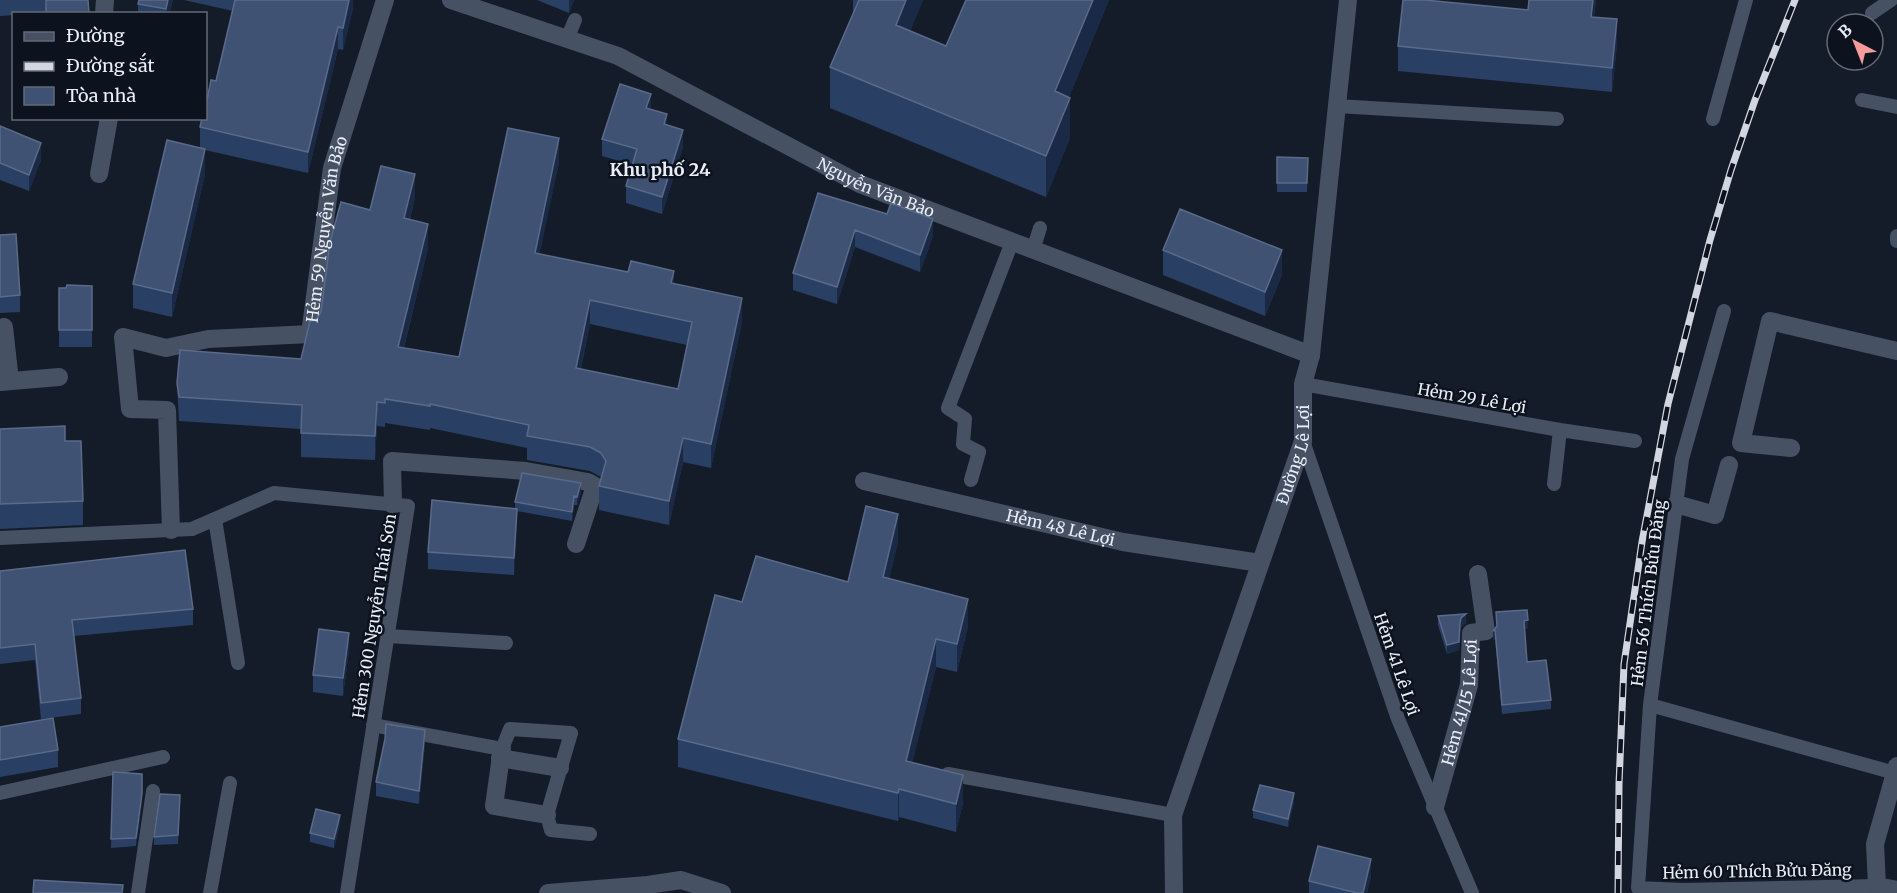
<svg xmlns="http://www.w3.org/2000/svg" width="1897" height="893" font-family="Merriweather,serif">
<rect width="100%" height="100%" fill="#151c29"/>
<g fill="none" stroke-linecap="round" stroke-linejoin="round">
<!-- lane -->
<path stroke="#465164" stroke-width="14" d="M1872,13L1891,0
M567,39L575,20
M1862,100L1897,107
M1337,106L1557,119
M1713,119L1746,0
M1897,236V241
M1033,250L1040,228
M1724,311L1682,459L1650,705L1895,773
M1303,384L1560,430L1635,441
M1303,441L1398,719L1472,893
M971,480L979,452L963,444L965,419L948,408L1012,242
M1554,484L1560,430
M215,519L238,663
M0,538L192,529L274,493L408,506L347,893
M387,636L506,643
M1650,705L1638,888L1683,890L1877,886
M373,725L502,749L510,729L571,733L547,815L551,830L590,834
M948,774L1173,815
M0,793L163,757
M138,893L153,791
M210,893L230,783"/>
<!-- street -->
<g stroke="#465164" stroke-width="18">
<path id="s1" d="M451,0L618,56L860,184L1311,355"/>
<path d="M104,14L105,0"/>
<path d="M99,174L109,118"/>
<path d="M4,327L10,381"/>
<path d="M0,382L59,377"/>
<path d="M1791,448L1741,443L1770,321L1897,351"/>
<path id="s2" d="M864,481L1123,542L1260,563"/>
<path d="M1676,504L1715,515L1729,465"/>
<path d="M393,505L392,461L526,471L588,482L595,486L576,544"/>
<path id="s3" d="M171,530L167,410L130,409L123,337L166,348L208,339L310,334L332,168L385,0"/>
<path d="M502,749L494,806L547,815"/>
<path d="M500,758L560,768"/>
<path d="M1897,766L1875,844L1877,886L1897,890"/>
<path id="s4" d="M1435,807L1469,685L1471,633L1486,631L1478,574"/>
<path d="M548,893L648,885L681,880L722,893"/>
<path id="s5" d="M1174,893L1173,815L1303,441V384L1311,355L1348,0"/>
</g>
<defs>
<path id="rail" d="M1618,893L1619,784L1624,664L1642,542L1668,404L1710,240L1731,170L1755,100L1795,0"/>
</defs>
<!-- rail casing -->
<use href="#rail" stroke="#d1d6e0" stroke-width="7"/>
<!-- rail -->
<use href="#rail" stroke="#0c131f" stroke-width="4.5" stroke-dasharray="14" stroke-linecap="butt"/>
</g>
<!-- wall -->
<path fill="#2a3f64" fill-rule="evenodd" d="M0,0H88L89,14H45V12L14,14V15L0,16Z
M173,0L169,14H138V4Z
M184,0H353V8L343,50L338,49L308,173L205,150V174L172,317L133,308V284L200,148V127L216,81L233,11Z
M537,0H574L569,13Z
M853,0H923L910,31L946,46L1109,0L1069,97L1070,138L1046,197L830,108V67L853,13Z
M1529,0H1596L1594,17L1617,44L1612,92L1398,71V46L1528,10Z
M651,109L667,125L683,147L662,214L626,203V186L633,165L602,156V139Z
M0,126L41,160L29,191L0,180Z
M1277,157L1308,158L1307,192H1277Z
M559,162L539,254L674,284L742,322L711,468L683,462L669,525L599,510V486L601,477L590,471L527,460V448L430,428V430L385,423V427L377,426L375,460L301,457V429L179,421L177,383L301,359L316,320L321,312L370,210L415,198L410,219L428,248L404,348L459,357ZM590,324L687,345L678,389L581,369Z
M818,193L887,214L933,236L920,272L855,247L837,304L793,290V273Z
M0,235L20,295V312L0,313Z
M1163,250L1282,275L1265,316L1163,275Z
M92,286V347H59V288Z
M0,429L65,441L83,501V525L0,529Z
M581,492L577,505H574L572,521L517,511L514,575L428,569V552L515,508V502Z
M898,542L889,579L968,626L957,672L936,667L912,762L963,803L956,832L899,817L898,821L678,767V739L848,582Z
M0,571L193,609V625L74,636L81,698V714L41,719L35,660L0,664Z
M1438,616L1466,623L1461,627L1460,632L1459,650L1447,654L1438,625Z
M1528,628L1524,630L1527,662L1551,700V709L1502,714L1495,639L1493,640V631Z
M349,650L343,696L313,692V675Z
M0,727L58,750V767L0,777Z
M425,744L419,804L376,796V782Z
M113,772L142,802L136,846L111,848Z
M1294,802L1288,827L1253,818V810Z
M180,804L178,844L154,845V837Z
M340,824L334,848L310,842V833Z
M1371,876L1367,893H1309V881Z"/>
<!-- shaded-wall -->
<path fill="#192946" d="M168,0H173L169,14H166Z
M349,0H353V8L343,50V28Z
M569,0H574L569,13Z
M906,0H923L896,65V25Z
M1093,0H1109L1055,131V91Z
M1593,0H1596L1591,41V17Z
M1617,19V44L1612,92V68Z
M338,27V49L308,173V152Z
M651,94V111L646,108Z
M1070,98V138L1046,197V156Z
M667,114V131L664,124Z
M683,130V147L662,214V197Z
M559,138V162L535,277V253Z
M41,143V160L29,191V175Z
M205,149V174L172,317V293Z
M415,174V198L404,242V218Z
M933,219V236L920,272V255Z
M428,224V248L398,371V347Z
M855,230V247L837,304V287Z
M1282,250V275L1265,316V292Z
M674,271V295L671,283Z
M742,298V322L711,468V444Z
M590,300V324L576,392V368Z
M377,402V426L375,460V436Z
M683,438V462L669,525V501Z
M581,483V492L577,505V497Z
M574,496V505L572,521V512Z
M517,509V526L514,575V558Z
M898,514V542L883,605V577Z
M968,599V626L957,672V644Z
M1466,614V623L1461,627L1460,632L1459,650L1447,654V645L1460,623L1461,618Z
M1528,620V628L1524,630V621Z
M1495,630V639L1493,640V631Z
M349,633V650L343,696V678Z
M936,639V667L906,789V761Z
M425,730V744L419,804V791Z
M963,775V803L956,832V804Z
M899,789V817L898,821V793Z
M142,793V802L136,846V838Z
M1294,793V802L1288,827V819Z
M340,815V824L334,848V839Z
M1371,859V876L1367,893H1363Z"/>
<!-- building -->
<path fill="#3f5274" stroke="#5a6a88" stroke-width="1.5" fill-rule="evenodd" d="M46,0H88L89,14H46Z
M139,0H168L166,9L138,4Z
M235,0H349L343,28L338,27L308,152L200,127L202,118H206V105L211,80L216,81Z
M859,0H906L896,25L946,46L966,0H1093L1055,91L1070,98L1046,156L830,67Z
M1403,0H1425L1528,10L1529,0H1593L1591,17L1617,19L1612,68L1398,46Z
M620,84L651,94L646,108L667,114L664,124L683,130L662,197L626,186L637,149L602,139Z
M0,126L41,143L29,175L0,163Z
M508,128L559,138L535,253L628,272L631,261L674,271L671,283L742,298L711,444L683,438L669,501L599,486L606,461L601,453L590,447L527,436L529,425L430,404V406L385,399V403L377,402L375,436L301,433L302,405L179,397L177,383L180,350L301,359L310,321L316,320L321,312L330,242L341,202L370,210L381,166L415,174L404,218L428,224L398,347L459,357ZM590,300L692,322L678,389L576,368Z
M167,140L205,149L172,293L133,284Z
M1277,157L1308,158L1307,183H1277Z
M818,193L887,214L891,203L933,219L920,255L855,230L837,287L793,273Z
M1180,209L1282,250L1265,292L1163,250Z
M16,234L20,295L0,297V235Z
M67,285L92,286V330H59V288H66Z
M65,426V441H81L83,501L0,504V429Z
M522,473L581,483L577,497L574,496L572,512L515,502Z
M432,500L517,509L514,558L428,552Z
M866,506L898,514L883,577L968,599L957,644L936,639L906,761L963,775L956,804L899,789L898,793L678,739L715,595L742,602L756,556L848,582Z
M185,550L193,609L72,620L81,698L41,703L35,644L0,648V571Z
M1527,610L1528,620L1524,621L1527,662L1546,660L1551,700L1502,705L1495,630L1493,631L1497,626L1496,612Z
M1466,614L1461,618L1460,623L1459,642L1447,645L1438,616Z
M319,629L349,633L343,678L313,675Z
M53,718L58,750L0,760V727Z
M386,724L425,730L419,791L376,782L385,739Z
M113,772L142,774V793L136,838L111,839Z
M1260,785L1294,793L1288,819L1253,810Z
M160,794L180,795L178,835L154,837Z
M316,809L340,815L334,839L310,833Z
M1318,846L1371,859L1363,893H1357L1309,881Z
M34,880L123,885L122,893H33Z"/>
<g text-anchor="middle" stroke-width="5" stroke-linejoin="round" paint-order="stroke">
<!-- street labels -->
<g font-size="16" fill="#e9eef7" stroke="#0c131f">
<text dy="6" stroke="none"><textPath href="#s1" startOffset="466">Nguyễn Văn Bảo</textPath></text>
<text dy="6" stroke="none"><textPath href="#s3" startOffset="525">Hẻm 59 Nguyễn Văn Bảo</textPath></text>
<text transform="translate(1472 398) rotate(10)" y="6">Hẻm 29 Lê Lợi</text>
<text dy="6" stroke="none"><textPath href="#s5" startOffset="459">Đường Lê Lợi</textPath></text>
<text dy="6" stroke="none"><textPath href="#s2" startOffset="202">Hẻm 48 Lê Lợi</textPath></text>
<text transform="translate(1648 593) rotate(-83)" y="6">Hẻm 56 Thích Bửu Đăng</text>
<text transform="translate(374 616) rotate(-81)" y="6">Hẻm 300 Nguyễn Thái Sơn</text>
<text transform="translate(1397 664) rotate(71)" y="6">Hẻm 41 Lê Lợi</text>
<text dy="6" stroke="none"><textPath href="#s4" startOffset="108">Hẻm 41/15 Lê Lợi</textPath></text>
<text transform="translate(1757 871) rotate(-1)" y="6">Hẻm 60 Thích Bửu Đăng</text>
</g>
<!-- neighbourhood labels -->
<g font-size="18" font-weight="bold" fill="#e9eef7" stroke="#0c131f">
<text x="660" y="176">Khu phố 24</text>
</g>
</g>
<!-- legend -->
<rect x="12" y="12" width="195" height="108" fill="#0c131f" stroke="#646b75" stroke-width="1.5"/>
<rect x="24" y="32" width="30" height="9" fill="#465164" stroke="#646b75" stroke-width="1.5"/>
<text x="66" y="42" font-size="18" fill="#e9eef7">Đường</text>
<rect x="24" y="62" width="30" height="9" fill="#d1d6e0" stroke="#646b75" stroke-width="1.5"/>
<text x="66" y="72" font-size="18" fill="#e9eef7">Đường sắt</text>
<rect x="24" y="87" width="30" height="18" fill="#3f5274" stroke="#646b75" stroke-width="1.5"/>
<text x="66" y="102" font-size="18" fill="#e9eef7">Tòa nhà</text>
<!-- north arrow -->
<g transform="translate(1855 42) rotate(318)"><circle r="28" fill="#0c131f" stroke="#646b75" stroke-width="1.5"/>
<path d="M0-4.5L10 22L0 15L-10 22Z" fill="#f59b99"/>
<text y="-9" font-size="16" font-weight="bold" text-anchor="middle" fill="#e9eef7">B</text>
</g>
</svg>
